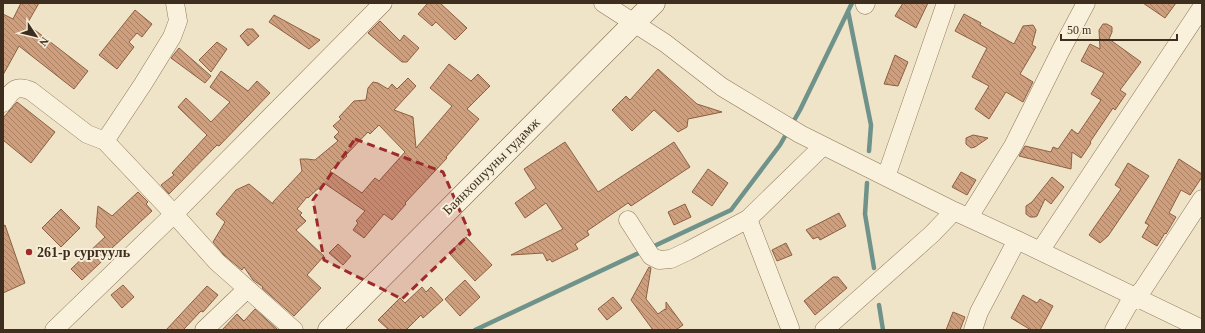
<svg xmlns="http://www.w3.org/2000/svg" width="1205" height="333" font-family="Georgia,serif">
<defs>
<pattern id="building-back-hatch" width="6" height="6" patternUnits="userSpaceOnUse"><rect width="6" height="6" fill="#cf9f7d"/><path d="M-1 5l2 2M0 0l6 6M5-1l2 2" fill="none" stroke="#a98266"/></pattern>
</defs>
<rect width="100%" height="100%" fill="#f0e4c8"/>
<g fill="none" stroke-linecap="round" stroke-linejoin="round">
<!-- stream -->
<path stroke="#6f938a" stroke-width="4.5" d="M848,11L871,125L869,151
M792,124L800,110L852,3
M867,183L865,214L874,268
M650,248L731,210L780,145L788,131
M879,305L883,330
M475,330L643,251"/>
</g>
<!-- building -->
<path fill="url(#building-back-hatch)" stroke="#8d5f41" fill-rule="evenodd" d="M21,3H39L27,24L88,71L74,89L19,46L3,75V14L13,19Z
M428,3H440L467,28L455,40L436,22L432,26L418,14Z
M903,3H928L916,28L895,16Z
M1143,3H1176L1165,18Z
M135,10L152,24L142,37L137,33L129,42L134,47L117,69L99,55Z
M964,14L981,23L980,25L1014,44L1023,26L1033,25L1036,30L1032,45L1036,47L1020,74L1033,82L1023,102L1006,92L989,119L975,109L989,86L972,77L987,48L955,31Z
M274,15L320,40L309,49L269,22Z
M380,21L400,41L404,35L419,48L407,62H402L368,33Z
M1103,24H1107L1112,27V32L1109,39L1141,62L1120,90L1126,94L1115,110L1113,108L1090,142L1091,143L1081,158L1072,152L1071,169L1019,156L1025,146L1051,152L1053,147L1058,149L1072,129V130L1078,134L1101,100L1091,94L1104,73L1081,61L1090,44L1100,49L1099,30Z
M247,29H253L259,36L248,46L240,36Z
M217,42L227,49L211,72L199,60Z
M179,48L211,76L205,83L171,58Z
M895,55L908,62L898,86L884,84Z
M449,64L471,81L478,74L490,86L467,109L479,119L446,157L447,158L405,203L406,204L392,220L384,214L364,238L353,230L358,223L356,221L365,211L324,183L308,198L307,197L297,209L302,213L300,215L306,221L296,230L324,256L307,275L321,288L294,316L262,288L263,287L253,280L244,267L242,270L224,255L213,242L225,222L216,214L236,190L249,184L273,204V202L302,171L300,159H307L315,160L338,141L334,137L339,132L333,126L341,119L339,117L354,101L366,100L368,88L373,82L378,83L388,89L392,84L397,89L408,78L416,86L394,110L413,117L416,148L452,106L430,88ZM379,125L405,152L379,181L375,178L362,193L330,171L347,156L346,155L368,132L370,134Z
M658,69L697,104L722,112L688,119L687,127L678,132L654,110L632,131L612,110L626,96L630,100Z
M221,71L248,91L257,81L270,93L219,146L217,145L169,194L161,185L174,175L172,173L207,135L178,107L186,98L211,122L230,102L210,87Z
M17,102L55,132L31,163L3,140V118Z
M973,135L988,138L975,147L971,148L966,144V138Z
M565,142L598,192L674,142L690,167L631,206L628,203L587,231L589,235L575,244L578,249L552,262L550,259L547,261L543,253L511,255L563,229L546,203L525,218L515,203L536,188L524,169Z
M1179,159L1202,174V177L1190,195L1181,190L1169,213L1176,217L1166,234L1165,233L1157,246L1142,237L1149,225L1145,223Z
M1128,163L1149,176L1108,236L1100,243L1089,235L1121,189L1115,185Z
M708,169L728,183L712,206L692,192Z
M961,172L976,180L967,195L952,187Z
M1052,177L1064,187L1051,204L1045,199L1037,216L1035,217H1030L1026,214V206L1032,202Z
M138,192L148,202L146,204L152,211L112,248L114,250L82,280L71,269L105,237L96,227L98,206L112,216Z
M685,204L691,217L674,225L668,212Z
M61,209L80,228L61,247L42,228Z
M839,213L846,226L820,240L818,237L813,239L806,230Z
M5,225L25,283L3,293V226Z
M466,237L492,265L475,281L449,253Z
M786,243L792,255L777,261L772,250Z
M338,244L351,256L343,265L329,253Z
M649,267L651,268L646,299L658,314L665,309L666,310V302L683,325L676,330H653L631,300Z
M833,277H838L847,288L815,315L804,301Z
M465,280L480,297L460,316L445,299Z
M123,285L134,297L122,308L111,295Z
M207,286L218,295L203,312L201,311L183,330H166Z
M422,287L426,292L431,287L443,300L423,318L421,315L406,330H389L378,320L400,298L405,303Z
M1023,295L1037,303L1040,299L1053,306L1040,330H1031L1011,318Z
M613,297L622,308L607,320L598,309Z
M255,309L278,330H222L237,314L244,321Z
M953,312L965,317L960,330H946Z"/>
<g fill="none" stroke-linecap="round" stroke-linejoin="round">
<defs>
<path id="street" d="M603,3L665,43L722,87L800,134L954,211L1017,240L1202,329
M865,5L866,3
M3,103C12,91 15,84 31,91L87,134L105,141L174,214L217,262L294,330
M105,141L143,84L172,37L178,21L175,3
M886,177L946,3
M969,217L1013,146L1061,50L1086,3
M628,220L651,256L659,260L671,259L688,251L748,219
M1040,251L1202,7
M790,328L748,219L823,146
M54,330L174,214L383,3
M204,330L247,289
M824,330L932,234L954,211
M973,330L979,312L1017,240
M1114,330L1128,305L1143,289L1202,199"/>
<path id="secondary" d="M329,330L654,3"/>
</defs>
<!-- street casing -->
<use href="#street" stroke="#8d765c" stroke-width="19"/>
<!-- secondary casing -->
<use href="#secondary" stroke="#6f573f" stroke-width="23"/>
<!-- street -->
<use href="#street" stroke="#faf1dc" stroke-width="18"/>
<!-- secondary -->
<use href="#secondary" stroke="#faf1dc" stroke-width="22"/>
</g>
<!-- marked area -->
<path fill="#9e2a2b" fill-opacity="0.2" stroke="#9e2a2b" stroke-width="3" stroke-dasharray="8 5" stroke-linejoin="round" d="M355,139L443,172L470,234L402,299L324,260L313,200Z"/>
<!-- markers -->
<circle fill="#9e2a2b" stroke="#f7eed8" stroke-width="1.5" cx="29" cy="252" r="4"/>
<g text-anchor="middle" stroke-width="4" stroke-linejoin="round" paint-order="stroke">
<!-- street labels -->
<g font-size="14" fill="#3d2e20" stroke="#f7eed8">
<text transform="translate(491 166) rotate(-45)" y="5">Баянхошууны гудамж</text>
</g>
<!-- poi labels -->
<g font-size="14" font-weight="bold" fill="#3d2e20" stroke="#f7eed8" text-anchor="start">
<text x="37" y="257">261-р сургууль</text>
</g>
</g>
<!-- border -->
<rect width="1205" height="333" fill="none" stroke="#3d2e20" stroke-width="8"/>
<!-- north arrow -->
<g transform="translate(36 36) rotate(125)" stroke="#f7eed8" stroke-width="3" paint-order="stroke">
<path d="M0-3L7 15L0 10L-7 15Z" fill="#3d2e20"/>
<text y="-6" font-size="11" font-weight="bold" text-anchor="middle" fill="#3d2e20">N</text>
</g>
<!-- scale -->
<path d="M1061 34v6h116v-6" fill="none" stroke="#3d2e20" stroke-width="2"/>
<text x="1067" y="34" font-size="12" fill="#3d2e20" stroke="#f7eed8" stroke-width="3" paint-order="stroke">50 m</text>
</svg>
